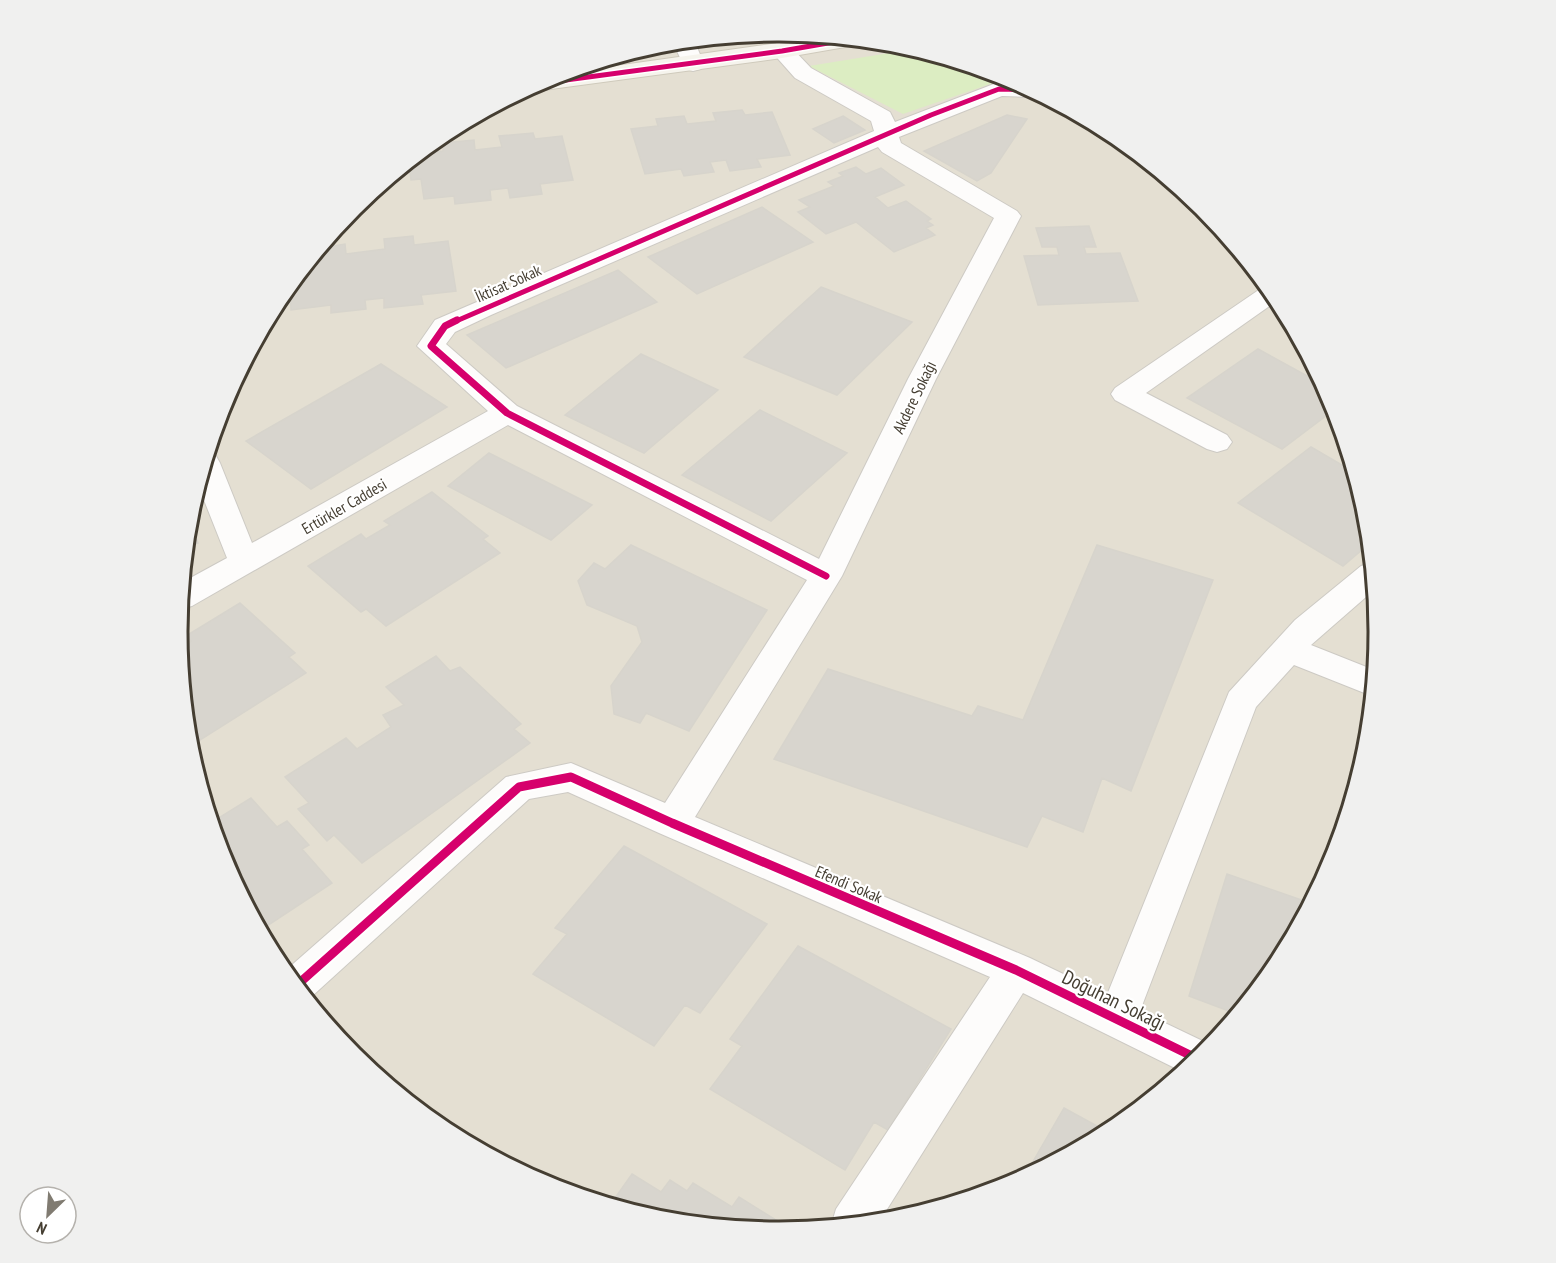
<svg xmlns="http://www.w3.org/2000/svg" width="1556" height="1263" font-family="'PT Sans Narrow',sans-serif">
<rect width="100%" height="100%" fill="#efede6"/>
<!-- residential -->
<path fill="#e4dfd2" d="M180 632a598 598 0 1 1 1196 0a598 598 0 1 1-1196 0Z"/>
<!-- green -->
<path fill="#dcedc2" d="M914,49L1008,77L1018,83L996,82L903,114L809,66Z"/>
<!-- building -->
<path fill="#d8d5ce" stroke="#d7d4cc" stroke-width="1.5" d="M742,110L745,115L772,112L790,155L757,159L761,167L730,171L726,160L710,162L714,172L684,176L681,169L645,174L631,129L658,126L656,119L684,116L687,124L716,121L713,113Z
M1007,115L1027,119L991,173L977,181L924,151Z
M843,116L865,130L834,143L813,129Z
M533,133L535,139L562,136L573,180L540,184L542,194L510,198L508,188L490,190L491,200L455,204L454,196L424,199L421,179L411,180L409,162L419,154L443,151V143L474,140L475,150L502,147L499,136Z
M856,167L866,174L881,168L904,185L875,197L888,208L906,201L931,219L927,221L933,225L926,228L935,235L894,252L856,222L826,234L798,212L810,207L799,200L834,186L828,182L843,176L839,173Z
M762,207L813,242L697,294L648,257Z
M1089,226L1096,247H1084L1086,254L1120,253L1138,301L1038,305L1024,256L1059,255L1057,247H1042L1036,228Z
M413,236L414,245L448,241L456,291L421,295L423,304L384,308V298L365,300L366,309L331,313V305L291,310L290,284L321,248L345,244L346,254L385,249L384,239Z
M618,270L657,302L506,368L467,335Z
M821,287L912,322L837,395L744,357Z
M1258,349L1322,384L1335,409L1282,449L1187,398Z
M641,354L718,390L644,453L565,415Z
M381,364L447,407L311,489L246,441Z
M760,410L847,453L771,521L682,475Z
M1311,447L1354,472L1367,515L1369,544L1343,566L1238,503Z
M489,453L592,505L551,540L448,486Z
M432,492L488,536L483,539L500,553L386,626L366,609L361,612L308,566L361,534L366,539L390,525L384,521Z
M189,521L198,543L186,547Z
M631,545L767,610L689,731L646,713L640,723L614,714L611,686L642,642L637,626L587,605L578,581L594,563L605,569Z
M1097,545L1213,580L1131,791L1102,778L1083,832L1042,816L1027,847L774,759L828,669L972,716L978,706L1023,720Z
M240,603L295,653L289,657L306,673L189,747L180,648L191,641L186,636Z
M436,656L450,671L460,667L521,724L514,729L530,743L362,863L334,835L327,841L298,809L309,803L285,777L346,738L357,749L391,727L383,715L404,705L386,687Z
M251,798L277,827L287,821L309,845L302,849L332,883L261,930L224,861L212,822Z
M624,846L767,924L700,1013L685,1005L654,1046L533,974L567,934L555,928Z
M1227,874L1310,903L1277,965L1237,1014L1189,996Z
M798,946L951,1029L888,1130L874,1122L845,1170L710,1089L742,1046L730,1039Z
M1064,1108L1108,1132L1024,1177Z
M632,1174L661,1192L670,1180L687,1191L693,1183L732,1207L739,1197L792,1230L778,1231L661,1220L610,1205Z"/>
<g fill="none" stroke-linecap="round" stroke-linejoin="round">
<defs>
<path id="street" d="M694,40L704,64L701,69L693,71L685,69L673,42Z
M782,44L790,46L811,68L890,112L895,122L999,82L1018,83L1040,94L1031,97L1002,96L899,137L901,143L1017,211L1021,216L936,379L842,576L695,817L1030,958L1107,995L1229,692L1295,620L1361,566L1371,563L1374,590L1311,645L1374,670L1372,696L1294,665L1256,707L1140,1011L1211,1045L1183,1072L1023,993L879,1222L831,1226L836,1209L990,977L659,833L568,792L529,799L310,998L307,999L285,971L506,777L571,763L665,803L807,580L508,425L192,606L180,609L183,582L227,558L198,485L208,454L216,456L220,463L252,543L488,411L417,346L435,320L874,131L871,121L795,78L771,51L774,46ZM878,147L882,152L994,218L908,379L819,559L517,406L446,344L455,332L491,315Z
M1266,285L1278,300L1146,393L1227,435L1232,442L1227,449L1217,452L1207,449L1115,400L1111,394L1115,388Z"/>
<path id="secondary" d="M828,36L861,40L859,44L851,46L782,58L536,91L528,88L558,74Z"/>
</defs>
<!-- street casing -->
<use href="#street" stroke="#cdcac4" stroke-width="2"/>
<!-- secondary casing -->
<use href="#secondary" stroke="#cfcabc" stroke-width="2"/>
<!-- street -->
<use href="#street" fill="#fdfcfb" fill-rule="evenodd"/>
<!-- secondary -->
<use href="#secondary" fill="#f6f4ed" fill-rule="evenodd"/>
<defs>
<path id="cycleway-far2" d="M536,84L782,51L851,39
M454,322L931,115L999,89L1031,90"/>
<path id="cycleway-far1" d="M457,320L445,326L431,346L507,413L826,576"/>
<path id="cycleway" d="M296,986L519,787L571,777L672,823L1016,970L1198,1059"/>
</defs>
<!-- cycleway-far2 casing -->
<use href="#cycleway-far2" stroke="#fff" stroke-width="8"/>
<!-- cycleway-far1 casing -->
<use href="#cycleway-far1" stroke="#fff" stroke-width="10"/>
<!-- cycleway casing -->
<use href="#cycleway" stroke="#fff" stroke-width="13"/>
<!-- cycleway-far2 -->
<use href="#cycleway-far2" stroke="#d6006c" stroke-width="5"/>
<!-- cycleway-far1 -->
<use href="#cycleway-far1" stroke="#d6006c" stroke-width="7"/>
<!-- cycleway -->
<use href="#cycleway" stroke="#d6006c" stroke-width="9"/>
</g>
<g text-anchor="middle" stroke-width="4.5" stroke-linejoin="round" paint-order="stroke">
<!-- street labels -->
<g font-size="16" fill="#453e32" stroke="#fff">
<text transform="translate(508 283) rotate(-24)" y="6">İktisat Sokak</text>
<text transform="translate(914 397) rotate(-64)" y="6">Akdere Sokağı</text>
<text transform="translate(344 506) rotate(-30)" y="6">Ertürkler Caddesi</text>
<text transform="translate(849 884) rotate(23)" y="6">Efendi Sokak</text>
</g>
<!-- near-street labels -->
<g font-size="20" fill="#453e32" stroke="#fff">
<text transform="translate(1114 1000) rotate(26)" y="7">Doğuhan Sokağı</text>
</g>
</g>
<!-- crop -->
<path d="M0 0H1556V1263H0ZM777 42H779A589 589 0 0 1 1368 631V632A589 589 0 0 1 779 1221H777A589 589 0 0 1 188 632V631A589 589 0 0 1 777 42Z" fill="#f0f0ef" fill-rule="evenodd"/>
<path fill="none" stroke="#453e32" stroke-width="3" d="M777 42H779A589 589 0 0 1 1368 631V632A589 589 0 0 1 779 1221H777A589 589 0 0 1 188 632V631A589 589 0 0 1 777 42Z"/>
<!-- north arrow -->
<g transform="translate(48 1215) rotate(205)"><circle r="28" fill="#ffffff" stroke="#b5b2ad" stroke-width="1.5"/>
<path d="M0-4.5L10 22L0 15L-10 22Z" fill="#807b71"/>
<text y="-9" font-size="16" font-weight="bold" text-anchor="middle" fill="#453e32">N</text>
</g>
</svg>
